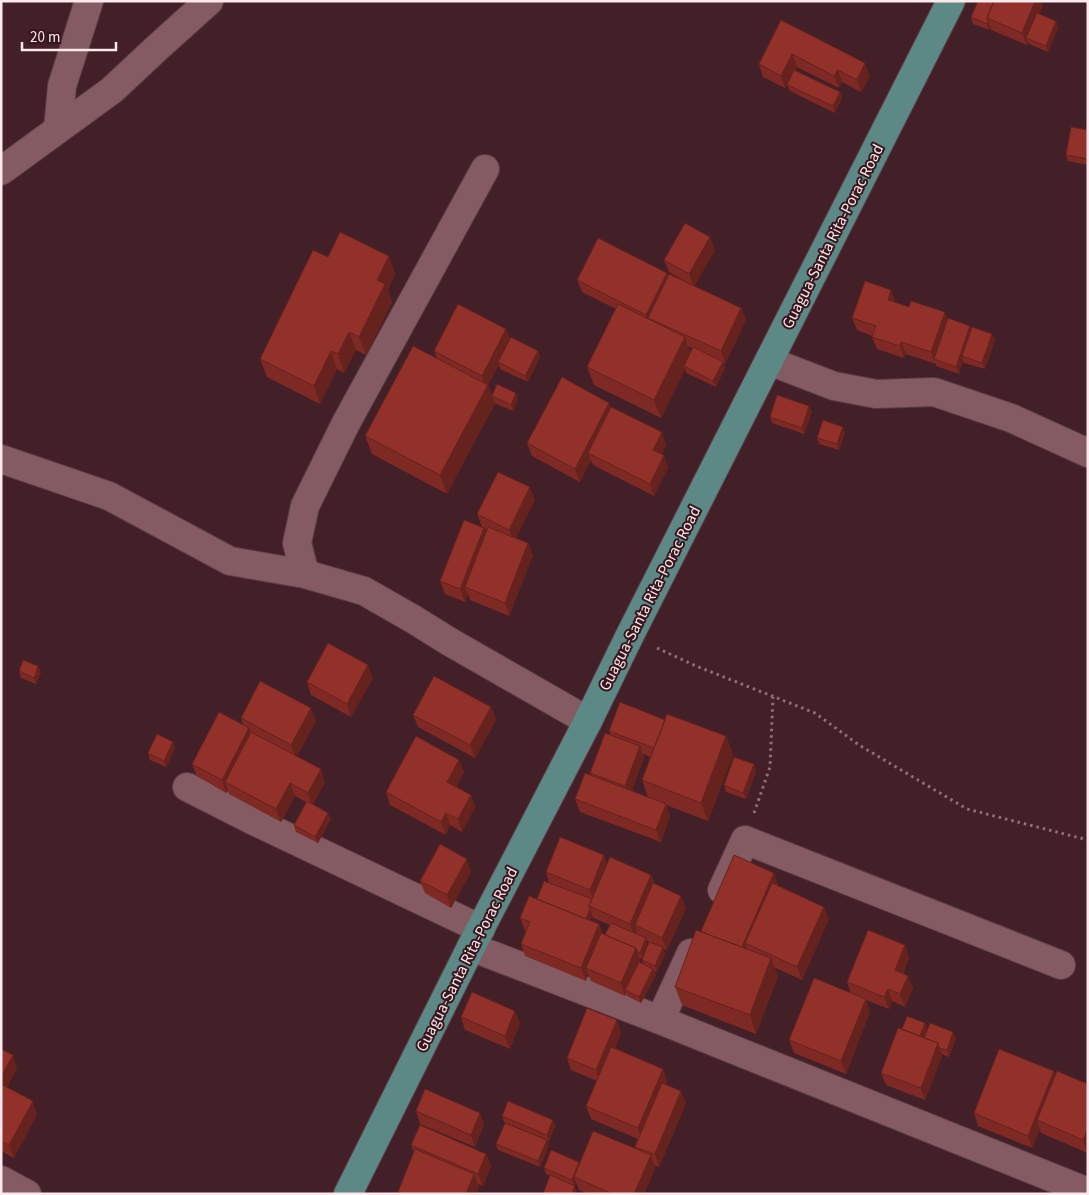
<svg xmlns="http://www.w3.org/2000/svg" width="1089" height="1195" font-family="'Source Sans 3',sans-serif">
<rect width="100%" height="100%" fill="#431f27"/>
<g fill="none" stroke-linecap="round" stroke-linejoin="round">
<defs>
<path id="minor" d="M58,129L62,86L89,1
M1,171L112,90L158,47L209,1
M769,361L834,386L876,394L934,392L1011,418L1088,453
M1,459L109,496L230,561L305,574L364,591L413,619L450,642L588,721
M305,574L297,543L305,506L346,423L485,169
M187,787L254,821L481,929
M722,890L745,840L1061,965
M471,947L660,1020L1088,1192
M660,1020L691,953
M1,1180L27,1194"/>
<path id="major" d="M348,1194L471,947L588,721L630,635L951,1"/>
</defs>
<!-- minor casing -->
<use href="#minor" stroke="#5b3d45" stroke-width="30"/>
<!-- major casing -->
<use href="#major" stroke="#5b3d45" stroke-width="30"/>
<!-- path -->
<path stroke="#8f7177" stroke-width="3" stroke-dasharray="2.5 4" stroke-linecap="butt" d="M657,648L696,666L815,713L859,745L967,809L1088,840
M754,813L770,767L773,697"/>
<!-- minor -->
<use href="#minor" stroke="#845b62" stroke-width="28"/>
<!-- major -->
<use href="#major" stroke="#5c8885" stroke-width="28"/>
</g>
<!-- wall -->
<path fill="#7e2924" fill-rule="evenodd" d="M978,1H1041L1043,6L1039,14L1056,21L1058,28L1048,52L1029,44L1028,42L1027,45L991,30L990,27L989,30L973,24L971,17Z
M781,20L870,76L861,92L842,82L839,88L797,67L795,71L840,92L842,98L835,113L790,91L787,85L785,88L763,77L759,64Z
M1088,130V165L1068,161L1066,155Z
M715,250L694,286L741,308L746,320L725,364L723,363L725,368L716,387L686,373L685,369L661,418L594,385L587,367L616,309L582,292L577,280L668,275L683,280L669,272L664,260ZM688,346L692,348L690,353Z
M389,256L395,274L388,290L392,302L366,355L356,350L344,373L337,369L320,404L267,377L260,359L328,257Z
M891,290L895,302L948,320L971,329L995,340L985,369L964,363L963,360L959,374L936,366V364L906,354L904,358L877,349L872,337V336L857,330L852,318Z
M510,338L538,351L540,357L528,382L500,369L499,364L488,385L492,396L518,399L513,411L494,403L447,494L372,454L365,436L437,358L434,351Z
M611,407L666,445L662,454L668,467L654,496L593,465L591,460L580,482L532,456L527,443Z
M812,412L804,434L772,423L770,417Z
M843,427L845,433L839,450L819,444L817,438Z
M535,500L516,538L533,555L509,616L470,600L468,594L465,602L445,594L440,581L484,528L486,533L487,530L482,527L477,514Z
M38,666L41,672L36,684L21,678L19,671Z
M373,678L351,717L311,695L307,682Z
M491,707L496,720L475,758L418,727L413,715Z
M241,718L316,721L297,756L325,782L313,804L331,819L318,843L296,832L294,825L306,802L295,796L281,822L229,794L228,790L226,793L197,776L192,764L243,725Z
M665,720L726,736L733,755L708,821L666,805L670,816L661,842L580,812L575,799L591,776L590,773L611,735L609,731ZM643,754L650,757L642,780L648,797L632,791L644,758Z
M173,742L175,748L166,767L150,760L148,753Z
M459,760L464,772L456,787L471,795L475,807L462,832L450,825L446,835L390,805L386,792Z
M756,771L746,799L726,792L724,785Z
M607,864L651,875L655,884L686,908L667,950L663,949L665,954L657,972L654,971L656,975L641,1003L627,996L626,993L625,996L591,981L588,974L586,981L525,956L521,944L526,931H525L520,918L537,899L549,883L546,872ZM592,915L593,918L610,925L605,935L603,934L599,924L590,920ZM647,941L649,942L642,960L643,964L640,962V961L639,958L642,959Z
M471,872L451,908L425,893L420,881Z
M778,885V886L829,919L802,980L774,967L778,976L756,1034L682,1005L675,987L702,932L701,931Z
M905,945L909,958L903,974L908,976L913,988L905,1007L892,1001L889,1009L866,1000L870,1012L846,1074L794,1053L789,1040L851,994L847,982Z
M461,1017L520,1023L510,1049L465,1030Z
M925,1023L927,1029L924,1038L953,1032L956,1038L949,1057L941,1054L942,1056L925,1100L886,1085L881,1073L902,1029Z
M621,1033L615,1048L663,1069L667,1081L666,1084L686,1103L659,1167L654,1165L655,1168L644,1194H588L579,1190L576,1182L575,1186L546,1174L544,1168L579,1162L580,1163L636,1149L635,1147L638,1139L591,1119L586,1106L597,1081L571,1070L567,1058Z
M1,1049L17,1068L7,1087L37,1114L14,1158L1,1151Z
M1056,1076L1088,1084V1153L1041,1133L1040,1129L1032,1148L978,1126L974,1113Z
M416,1111L484,1125L475,1147L420,1124Z
M502,1116L553,1120L555,1126L549,1141L504,1122Z
M496,1144L549,1146L540,1167L498,1150Z
M411,1145L486,1154L491,1166L483,1186L478,1184L479,1186L476,1194H399L398,1192L414,1153Z"/>
<!-- shaded-wall -->
<path fill="#66221d" d="M1035,1H1041L1043,6L1029,39L1026,38L1028,42L1027,45L1022,33Z
M988,21L990,27L989,30L987,24Z
M1056,21L1058,28L1048,52L1046,46Z
M792,54L797,67L785,88L781,76Z
M865,63L870,76L861,92L857,80Z
M838,70L842,82L839,88L834,76Z
M840,92L842,98L835,113L833,106Z
M710,237L715,250L694,287L689,274Z
M389,256L395,274L388,290L392,302L366,355L359,337L377,280Z
M667,273L672,285L648,318L651,326L650,327L646,315Z
M891,290L895,303L888,300Z
M741,308L746,320L725,364L721,351Z
M945,312L949,325L934,359L936,365L931,352Z
M970,326L972,332L962,356L963,360L959,374L956,367Z
M506,329L511,341L498,362L499,364L488,385L495,404L447,494L440,475L486,388L482,376Z
M349,332L356,350L344,373L338,354Z
M992,334L995,340L985,369L982,363Z
M685,337L691,356L684,366L685,369L661,418L654,400Z
M901,342L906,354L904,358L900,346Z
M331,351L337,369L320,404L314,386Z
M538,351L540,357L528,382L525,376Z
M723,362L725,368L716,387L713,381Z
M516,393L518,399L513,411L511,405Z
M609,403L614,416L588,453L591,460L580,482L575,469Z
M809,406L812,412L804,434L802,428Z
M843,427L845,433L839,450L837,444Z
M662,432L666,445L658,462L653,450Z
M664,455L668,467L654,496L650,484Z
M530,487L535,500L514,542L509,530Z
M484,528L489,541L465,587L468,594L465,602L460,589Z
M528,543L533,555L509,616L505,603Z
M368,665L373,678L351,717L347,704Z
M38,666L41,672L36,684L34,678Z
M491,707L496,720L475,758L470,745Z
M311,708L316,721L296,758L291,745Z
M249,728L254,741L225,782L228,790L226,793L222,780Z
M726,736L733,755L708,821L701,803Z
M173,742L175,748L166,767L164,761Z
M640,746L644,758L629,798L625,786Z
M459,760L464,772L452,795L447,782Z
M754,764L756,771L746,799L743,793Z
M321,769L325,782L312,805L308,793Z
M290,783L295,796L281,822L276,809Z
M471,795L475,807L462,832L458,819Z
M666,804L670,816L661,842L656,830Z
M328,813L331,819L318,843L315,837Z
M446,813L450,825L446,835L441,822Z
M604,855L608,867L593,900L590,890Z
M467,859L471,872L451,908L447,895Z
M774,873L778,885L752,947L745,943L749,954L741,949Z
M651,875L656,887L635,925L637,931L634,936L630,924Z
M681,896L686,908L667,950L662,938Z
M824,907L829,919L802,980L797,967Z
M590,909L592,915L589,925L586,919Z
M599,924L604,936L586,968L588,974L586,981L581,968Z
M646,938L648,945L642,959L640,953Z
M905,945L909,958L900,983L895,970Z
M663,947L665,954L657,972L655,966Z
M636,948L640,961L627,991L625,990L626,993L625,996L621,983Z
M771,958L778,976L756,1034L750,1015Z
M653,969L656,975L641,1003L639,997Z
M908,976L913,988L905,1007L900,994Z
M888,989L892,1001L889,1009L884,997Z
M866,999L870,1012L846,1074L841,1061Z
M515,1011L520,1023L510,1049L505,1036Z
M617,1020L621,1033L600,1083L596,1070Z
M925,1023L927,1029L921,1045L919,1039Z
M953,1032L956,1038L949,1057L947,1050Z
M938,1043L942,1056L925,1100L921,1088Z
M13,1055L17,1068L1,1097V1077Z
M663,1069L667,1081L643,1141L638,1128Z
M1054,1071L1058,1083L1037,1120L1040,1129L1032,1148L1028,1136Z
M681,1091L686,1103L659,1167L655,1154Z
M33,1101L37,1114L14,1158L9,1145Z
M480,1113L484,1125L475,1147L471,1135Z
M553,1120L555,1126L549,1141L547,1135Z
M1088,1129V1153L1083,1140Z
M547,1140L549,1146L540,1167L538,1161Z
M486,1154L491,1166L483,1186L478,1174Z
M651,1155L655,1168L644,1194H634Z
M579,1162L582,1168L574,1177L576,1182L574,1186L572,1180Z
M474,1174L479,1186L476,1194H466Z
M575,1186L578,1194H572Z"/>
<!-- building -->
<path fill="#92302a" stroke="#66221d" d="M978,1H994L987,18L988,21L987,24L971,17Z
M994,1H1035L1022,33L987,18Z
M1037,13L1056,21L1046,46L1026,38Z
M781,20L865,63L857,80L838,70L834,76L792,54L781,76L759,64Z
M794,70L840,92L833,106L787,85Z
M1071,127L1088,130V159L1066,155Z
M685,223L710,237L689,274L664,260Z
M340,232L389,256L377,280L385,284L359,337L349,332L338,354L331,351L314,386L260,359L313,250L328,257Z
M598,238L667,273L646,315L577,280Z
M669,274L741,308L721,351L648,318Z
M865,281L891,290L888,300L909,307L911,301L945,312L931,352L901,342L900,346L872,337L876,326L852,318Z
M458,304L506,329L482,376L434,351Z
M618,304L685,337L654,400L587,367Z
M948,318L970,326L956,367L934,359Z
M972,327L992,334L982,363L962,356Z
M511,337L538,351L525,376L498,362Z
M413,346L488,385L440,475L365,436Z
M693,347L723,362L713,381L684,366Z
M562,377L609,403L575,469L527,443Z
M497,384L516,393L511,405L492,396Z
M777,395L809,406L802,428L770,417Z
M611,407L662,432L653,450L664,455L650,484L588,453Z
M823,420L843,427L837,444L817,438Z
M498,472L530,487L509,530L477,514Z
M464,520L484,528L460,589L440,581Z
M488,527L528,543L505,603L465,587Z
M328,643L368,665L347,704L307,682Z
M23,660L38,666L34,678L19,671Z
M434,676L491,707L470,745L413,715Z
M260,681L311,708L291,745L241,718Z
M620,702L665,720L654,748L609,731Z
M219,712L249,728L222,780L192,764Z
M667,714L726,736L701,803L642,780Z
M251,732L321,769L308,793L290,783L276,809L225,782Z
M605,733L640,746L625,786L590,773Z
M157,734L173,742L164,761L148,753Z
M416,736L459,760L447,782L471,795L458,819L446,813L441,822L386,792Z
M734,757L754,764L743,793L724,785Z
M585,773L666,804L656,830L575,799Z
M307,801L328,813L315,837L294,825Z
M560,837L604,855L590,890L546,872Z
M440,844L467,859L447,895L420,881Z
M734,855L774,873L742,947L717,938L701,931Z
M610,857L651,875L630,924L589,906Z
M544,881L592,899L589,906L590,909L586,919L537,899Z
M653,883L681,896L662,938L635,925Z
M772,883L824,907L797,967L745,943Z
M529,896L599,924L581,968L521,944L530,922L520,918Z
M611,923L646,938L640,953L637,951L636,948L605,935Z
M696,930L771,958L750,1015L675,987Z
M868,930L905,945L895,970L908,976L900,994L888,989L884,997L847,982Z
M601,933L636,948L621,983L586,968Z
M649,942L663,947L655,966L642,960Z
M639,962L653,969L639,997L625,990Z
M814,978L866,999L841,1061L789,1040Z
M472,992L515,1011L505,1036L461,1017Z
M587,1008L617,1020L596,1070L567,1058Z
M907,1016L925,1023L920,1036L902,1029Z
M930,1023L953,1032L947,1050L939,1048L938,1043L924,1038Z
M898,1028L938,1043L921,1088L881,1073Z
M611,1047L663,1069L638,1128L586,1106Z
M1,1049L13,1055L1,1077Z
M999,1049L1054,1071L1028,1136L974,1113Z
M1057,1071L1088,1084V1129L1083,1140L1037,1120Z
M662,1083L681,1091L655,1154L635,1147Z
M1,1084L33,1101L9,1145L1,1141Z
M425,1089L480,1113L471,1135L416,1111Z
M508,1101L553,1120L547,1135L502,1116Z
M505,1123L547,1140L538,1161L496,1144Z
M420,1125L486,1154L478,1174L411,1145Z
M593,1131L651,1155L634,1194H613L574,1177Z
M415,1149L474,1174L466,1194H403L398,1192Z
M551,1150L579,1162L572,1180L544,1168Z
M550,1175L575,1186L572,1194H543Z"/>
<g text-anchor="middle" stroke-width="4" stroke-linejoin="round" paint-order="stroke">
<!-- street labels -->
<g font-size="16" fill="#feeaed" stroke="#38161d">
<text transform="translate(832 236) rotate(-63)" y="6">Guagua-Santa Rita-Porac Road</text>
<text transform="translate(649 598) rotate(-63)" y="6">Guagua-Santa Rita-Porac Road</text>
<text transform="translate(466 959) rotate(-63)" y="6">Guagua-Santa Rita-Porac Road</text>
</g>
</g>
<!-- border -->
<rect width="1089" height="1195" fill="none" stroke="#feeaed" stroke-width="5"/>
<!-- scale -->
<path d="M22 42v8h94v-8" fill="none" stroke="#feeaed" stroke-width="2.5"/>
<text x="30" y="42" font-size="15" fill="#feeaed" stroke="#38161d" stroke-width="4" paint-order="stroke">20 m</text>
</svg>
